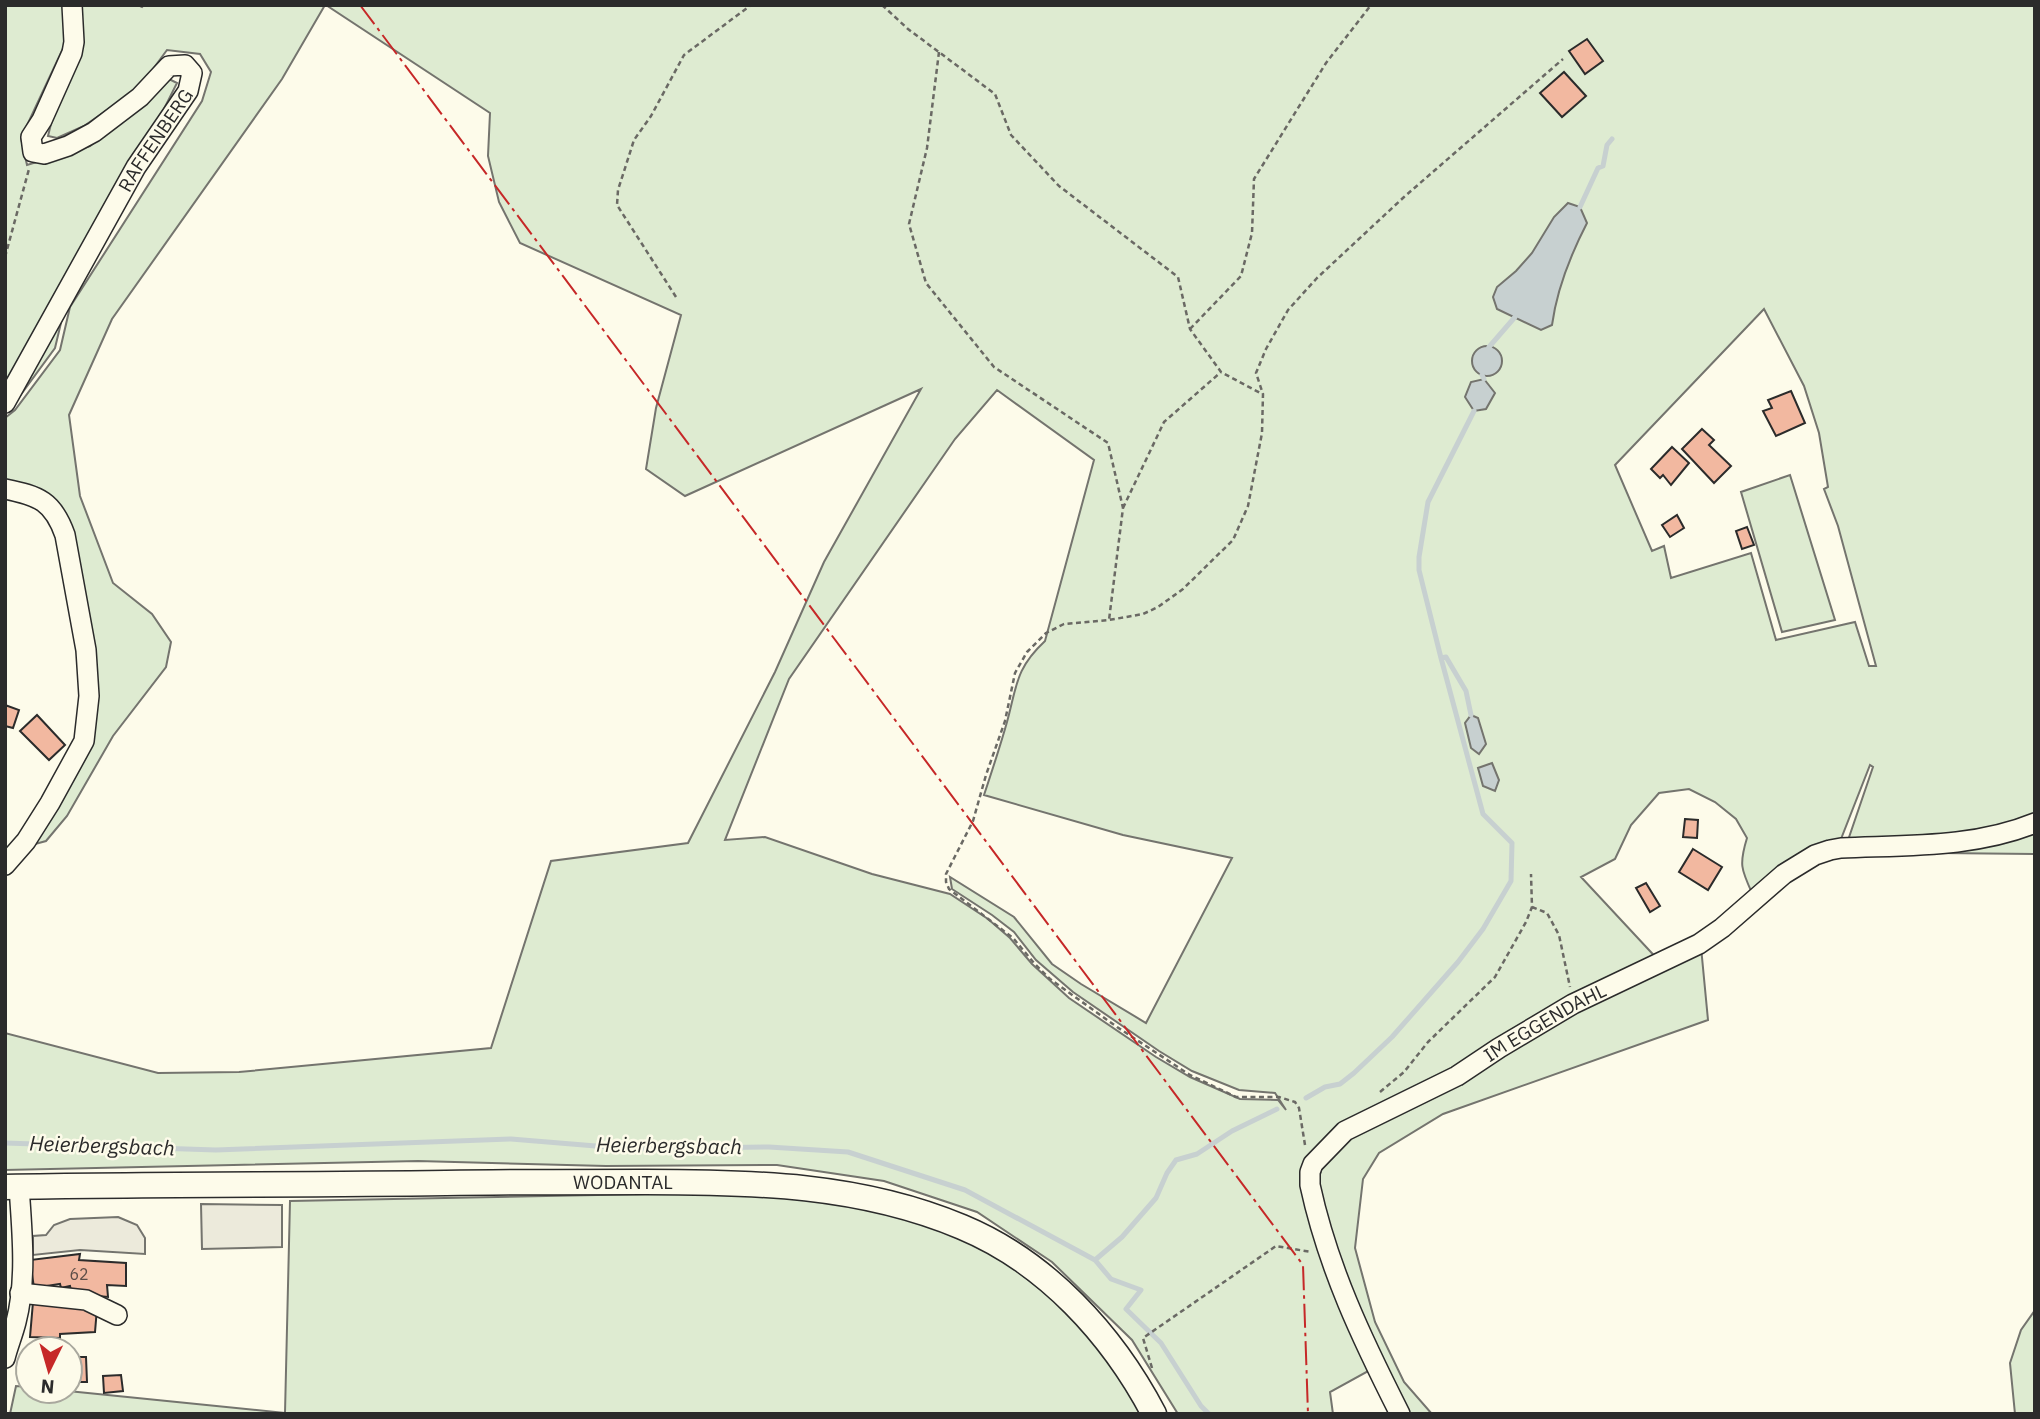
<svg xmlns="http://www.w3.org/2000/svg" width="2040" height="1419" font-family="'IBM Plex Sans',sans-serif">
<rect width="100%" height="100%" fill="#fdfbea"/>
<!-- green -->
<path fill="#deebd1" stroke="#74746e" stroke-width="2" fill-rule="evenodd" d="M5,5H65L66,42L21,138L27,165L90,146L169,79L177,83L65,306L55,348L11,408L5,413Z
M70,5H138L142,7L144,5H325L282,79L112,319L69,415L80,496L113,583L152,614L171,642L166,667L113,736L67,816L46,841L28,846L88,742L59,508L5,484V418L15,410L60,350L70,307L202,101L211,72L200,54L167,50L139,88L84,126L57,138L48,136L71,43Z
M326,5H2035V854L1844,852L1873,767L1870,765L1839,844L1752,893C1741,869 1739,864 1747,838L1736,819L1715,802L1689,789L1659,793L1631,825L1615,859L1581,877L1662,964L1701,947L1708,1020L1443,1114L1379,1153L1363,1179L1355,1248L1375,1322L1404,1382L1432,1414H1404L1368,1346L1317,1185L1323,1164L1307,1172L1372,1369L1330,1392L1333,1414H1178L1132,1340L1052,1262L977,1212L884,1181L777,1165L606,1166L418,1161L5,1170V1033L158,1073L239,1072L491,1048L551,861L688,843L775,672L824,562L921,389L685,496L646,469L656,408L681,315L520,243L499,202L488,156L490,113ZM1764,309L1804,386L1819,433L1828,487L1824,489L1838,526L1876,666H1869L1855,622L1776,640L1751,553L1671,578L1664,546L1652,551L1615,465ZM997,390L1094,460L1045,641C1015,669 1017,686 1007,722C1000,747 992,771 984,795L1123,835L1232,858L1146,1023L1081,984L1052,964L1014,917L950,877L952,889L992,915L1014,932L1036,960L1073,992L1159,1051L1192,1071L1239,1090L1275,1093L1286,1110L1278,1100L1240,1099L1190,1077L1156,1057L1069,998L1032,964L1010,938L988,919L950,894L872,874L765,837L725,840L789,679L955,439Z
M1790,475L1835,620L1782,632L1741,492Z
M699,1193L775,1197L846,1204L914,1221L962,1238L1008,1264L1049,1296L1088,1330L1147,1414H10L16,1386L28,1387V1391H68L285,1413L290,1201Z
M2035,1310V1414H2015L2010,1363L2021,1330Z"/>
<!-- parking -->
<path fill="#eceadb" stroke="#74746e" stroke-width="2" d="M201,1204L282,1205V1247L202,1249Z
M118,1217L137,1225L145,1238V1254L80,1250L33,1255V1236L46,1235L54,1225L70,1219Z"/>
<!-- water -->
<path fill="#c7d0d0" stroke="#74746e" stroke-width="2" d="M1568,203L1580,207L1587,223C1570,256 1557,288 1552,325L1541,330L1497,309L1493,297L1497,287L1516,271L1532,253L1554,217Z
M1472 361a15 15 0 1 1 30 0a15 15 0 1 1-30 0Z
M1484,379L1495,393L1486,409L1474,411L1465,397L1471,382Z
M1471,715L1478,718L1486,744L1479,754L1471,748L1465,723Z
M1492,763L1499,780L1495,791L1483,786L1478,768Z"/>
<g fill="none" stroke-linecap="round" stroke-linejoin="round">
<!-- stream -->
<path stroke="#c7d0d0" stroke-width="5" d="M1580,207L1598,168L1603,166L1607,145L1612,139
M1489,347L1515,317
M1482,375L1484,379
M1441,658L1446,657L1466,691L1471,715
M1306,1098L1325,1087L1340,1084L1354,1073L1392,1037L1458,962L1483,929L1511,881L1512,843L1483,814L1441,658L1419,570V557L1428,502L1474,411
M5,1143L216,1150L511,1139L632,1149L769,1147L848,1152L965,1190L1095,1260L1111,1279L1141,1290L1126,1309L1161,1343L1201,1406L1209,1414
M1095,1260L1122,1237L1156,1198L1167,1173L1176,1160L1197,1154L1232,1131L1277,1109"/>
</g>
<!-- building -->
<path fill="#f2b8a0" stroke="#2b2b2b" stroke-width="2" d="M1587,39L1603,61L1585,74L1569,51Z
M1564,72L1586,96L1562,117L1540,93Z
M1791,391L1805,423L1776,436L1763,411L1772,408L1768,400Z
M1702,429L1714,440L1709,445L1731,466L1714,483L1682,449Z
M1672,447L1689,463L1671,485L1663,475L1660,478L1651,469Z
M1677,515L1684,528L1670,537L1662,525Z
M1747,527L1754,545L1742,549L1736,531Z
M5,705L19,710L13,728L5,726Z
M37,715L65,745L49,760L20,731Z
M1685,819L1698,820L1697,838L1683,837Z
M1693,849L1722,867L1708,890L1679,872Z
M1646,883L1660,906L1650,912L1636,888Z
M80,1254L79,1260L126,1263V1286L107,1285L108,1297L88,1295L73,1299L70,1286L61,1288L60,1284L34,1288L30,1260Z
M33,1302L97,1308L95,1332L60,1334V1338L30,1337Z
M70,1357H86L87,1382H70Z
M121,1375L123,1391L104,1393L103,1376Z"/>
<g fill="none" stroke-linecap="round" stroke-linejoin="round">
<defs>
<g id="minor">
<path id="s1" d="M5,403L136,167L188,91L192,73L185,65L169,66L140,97L94,132L68,146L44,154L33,152L31,137L42,120L72,53L74,42L72,5"/>
<path d="M5,489C39,496 53,501 65,535L86,650L89,696L84,741L50,803L26,841L5,865"/>
<path d="M20,1293L86,1300L117,1315"/>
<path d="M5,1358C8,1346 13,1334 16,1322C27,1280 22,1230 19,1187"/>
<path id="s2" d="M1400,1414C1362,1339 1328,1268 1310,1185V1172L1313,1164L1345,1131L1457,1076L1499,1048L1573,1004L1699,944L1722,928L1784,874L1815,855L1830,850L1841,848C1906,845 1974,848 2035,823"/>
</g>
<g id="major">
<path id="s3" d="M5,1187C152,1184 299,1185 446,1183C512,1182 579,1182 645,1182C753,1182 860,1184 962,1227C1046,1262 1112,1334 1154,1414"/>
</g>
</defs>
<!-- minor casing -->
<use href="#minor" stroke="#2b2b2b" stroke-width="22"/>
<!-- major casing -->
<use href="#major" stroke="#2b2b2b" stroke-width="27"/>
<!-- path -->
<path stroke="#6a6964" stroke-width="2.5" stroke-dasharray="5 3.5" stroke-linecap="butt" d="M882,5L908,29L995,94L1011,135L1059,186L1178,277L1190,329L1221,372L1262,394
M939,52L927,148L909,224L926,283L994,367L1108,443L1123,508L1109,620
M5,257L29,169
M676,297L617,205L618,190L634,140L651,116L684,55L751,5
M1190,329L1241,276L1252,233L1254,179L1326,63L1371,5
M1123,508L1164,422L1221,372
M1532,907L1547,913L1559,935L1570,987
M1380,1092L1404,1072L1428,1042L1495,977L1526,922L1532,907L1531,874
M1305,1145L1299,1108L1295,1102L1279,1097H1236L1190,1075L1117,1027L1050,979L1034,963L1013,938L949,889L946,882V874L973,821L986,775L1005,721L1015,673L1027,652L1046,633L1064,624L1109,620L1143,614L1158,607L1183,589L1233,540L1248,506L1262,433L1263,394L1256,373L1266,349L1288,310L1317,278L1404,197L1563,59
M1152,1368L1143,1338L1276,1246L1311,1252"/>
<!-- minor -->
<use href="#minor" stroke="#fdfbea" stroke-width="19"/>
<!-- major -->
<use href="#major" stroke="#fdfbea" stroke-width="24"/>
<!-- power -->
<path stroke="#c62828" stroke-width="2" stroke-dasharray="24 5 3.5 5" stroke-linecap="butt" d="M360,5L1303,1265L1308,1414"/>
</g>
<g text-anchor="middle" stroke-width="5" stroke-linejoin="round" paint-order="stroke">
<!-- number labels -->
<g font-size="16" fill="#5d4e48">
<text x="79" y="1280">62</text>
</g>
<!-- street labels -->
<g font-size="19" fill="#2b2b2b" stroke="#fdfbea">
<text dy="7" stroke="none"><textPath href="#s1" startOffset="303">RAFFENBERG</textPath></text>
<text dy="7" stroke="none"><textPath href="#s2" startOffset="542">IM EGGENDAHL</textPath></text>
<text dy="7" stroke="none"><textPath href="#s3" startOffset="618">WODANTAL</textPath></text>
</g>
<!-- water labels -->
<g font-size="21" font-style="italic" fill="#2b2b2b" stroke="#fdfbea">
<text transform="translate(102 1146) rotate(2)" y="7">Heierbergsbach</text>
<text transform="translate(669 1146) rotate(1)" y="7">Heierbergsbach</text>
</g>
</g>
<!-- border -->
<rect width="2040" height="1419" fill="none" stroke="#2b2b2b" stroke-width="14"/>
<!-- north arrow -->
<g transform="translate(49 1370) rotate(185)"><circle r="33" fill="#fdfbea" stroke="#a9a89e" stroke-width="2"/>
<path d="M0-5L12 26L0 18L-12 26Z" fill="#c62828"/>
<text y="-10" font-size="19" font-weight="bold" text-anchor="middle" fill="#2b2b2b">N</text>
</g>
</svg>
